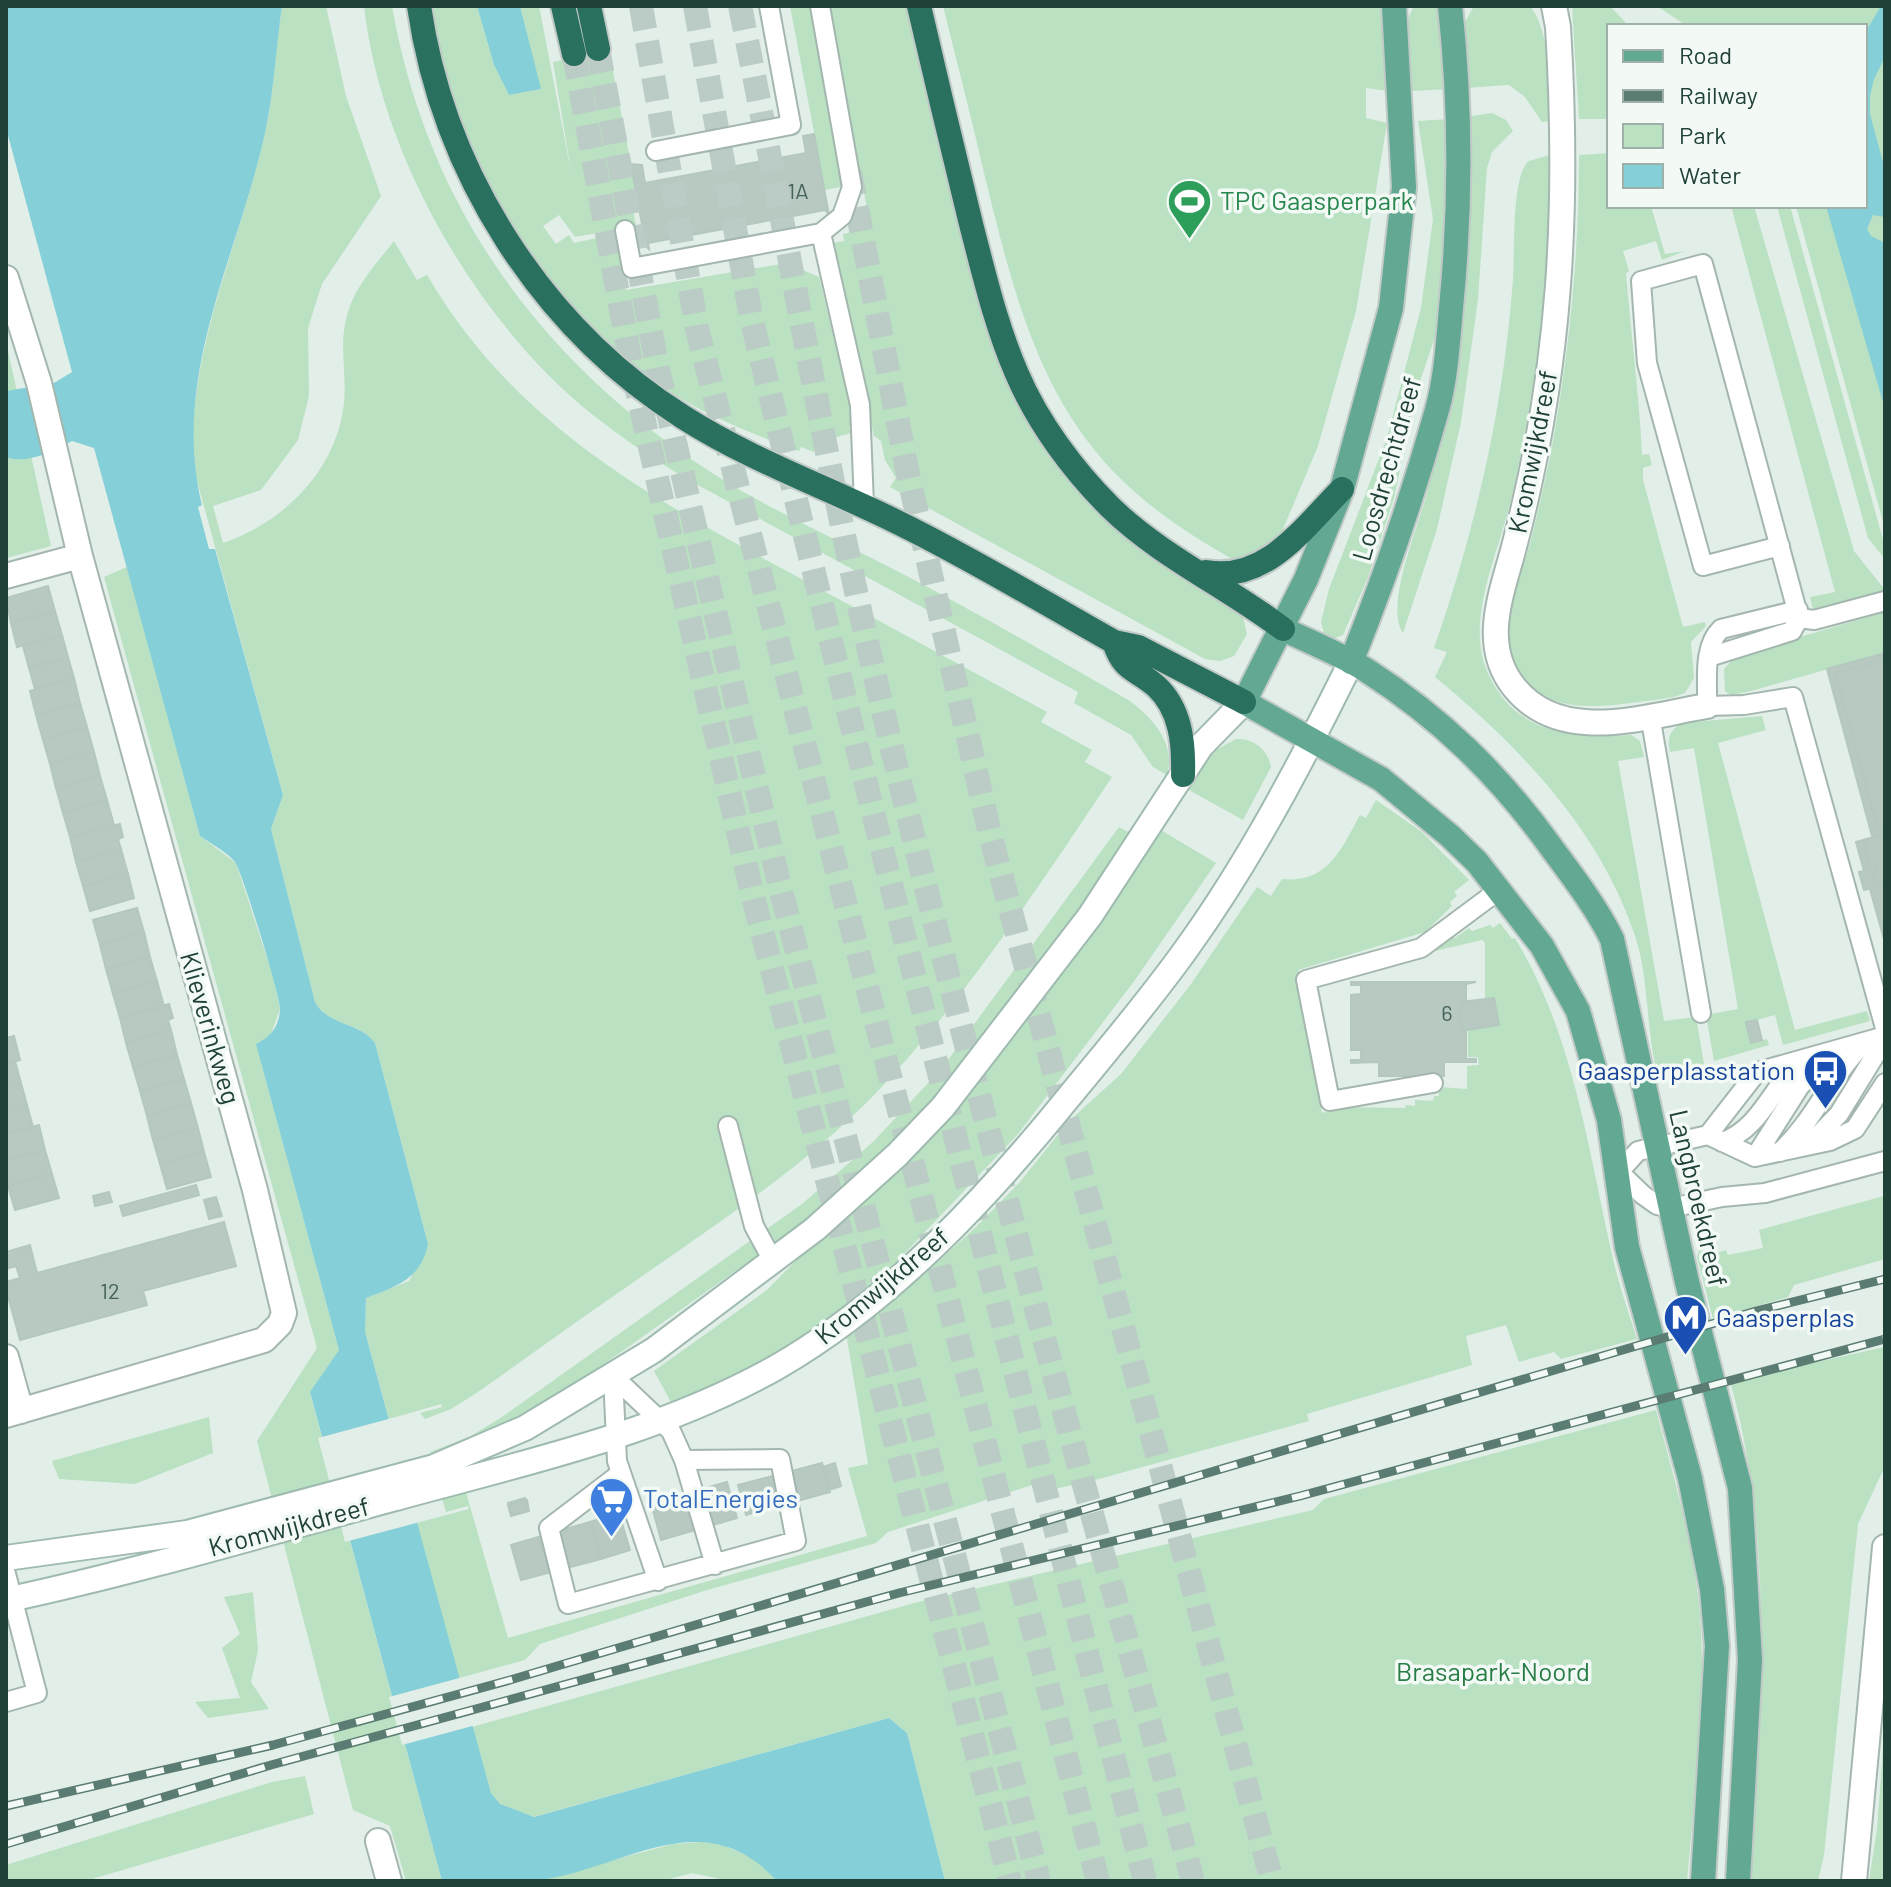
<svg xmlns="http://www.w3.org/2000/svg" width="1891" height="1887" font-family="Barlow,sans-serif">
<rect width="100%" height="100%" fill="#e2eee8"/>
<!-- green -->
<path fill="#b9e1c2" d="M282,6H326L346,96L381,196L322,284L308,328L309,396L298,440L261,490L213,506L223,543C285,522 337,469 344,403C347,372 338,342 348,312C356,285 377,263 394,241L417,280L427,275C517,429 657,501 807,582C887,625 967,669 1047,712L1041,722L1092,750L1085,762L1112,777C1041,883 964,1001 876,1093C816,1155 747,1203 677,1252C610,1298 544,1345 478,1392L451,1409L425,1419L420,1413L442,1407L441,1404L389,1419L365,1332L366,1298L409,1281L428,1244L375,1043C360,1022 328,1026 315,1002L271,829L283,795L193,466C187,350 240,244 265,133C274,92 276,48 282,6Z
M364,6H392C428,213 548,372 725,481C781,515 840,541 897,571C976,612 1053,657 1130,701C1153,719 1176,743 1167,775L1153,767L1131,735L1074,703L1078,692L685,478C647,455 610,430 576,401C468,306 380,149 364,6Z
M430,6H477L494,65L509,95L540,89L520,6H539L572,177L553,62L609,51L636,190L630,195L636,226L575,237L559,215L543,226L556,244L569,235L574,243L615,234L626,290L787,263L819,277L855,426L849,427L851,433L815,443L814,452L801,447L799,451C756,435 711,418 672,393C538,307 459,159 430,6Z
M790,6H811L845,182L840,183V187L825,190Z
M828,6H907L938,129L1038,437L1242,613L1247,634L1234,656L1220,661L1205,659L890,487L896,478L885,460L881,441L874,436L832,243L844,241L843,234L862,230L867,208Z
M943,6H1382L1388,91L1366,88V118L1387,123L1356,311L1318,446L1281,534L1272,545L1236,561C1195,538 1157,514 1123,481C1038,400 1012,286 985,177C972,120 957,63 943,6Z
M1414,6H1440L1448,89L1412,91C1405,64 1399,32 1414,6Z
M1474,6H1530C1549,28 1553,92 1549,121L1542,122L1525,97L1509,85L1465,88L1463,26Z
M1572,6H1610L1629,26H1609V119H1579Z
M1657,6H1885V529L1796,206H1865V26H1687Z
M1492,113L1506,120L1513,131L1492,152L1487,168L1478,299L1461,422L1437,529L1403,633C1384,605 1419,526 1427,493C1458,370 1458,242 1466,117Z
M1450,119L1449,204L1439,325L1415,396L1394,498L1368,577L1343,635L1330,640L1325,637L1321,622L1329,589L1387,438L1421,308L1433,219L1418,121Z
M1609,153V206H1651L1665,254L1685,251L1662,260L1656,241L1623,251L1629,271L1626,273C1631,334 1639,394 1642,455L1649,454L1652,465L1643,468V480L1683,627L1705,622L1706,626L1691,642L1694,678L1685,693C1671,699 1653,700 1638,702C1584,710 1525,713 1510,646C1502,613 1523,571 1531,540C1538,512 1544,485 1550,457C1569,357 1579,256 1579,155Z
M1550,155C1550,228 1546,301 1535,374C1528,416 1521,458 1511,499C1500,549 1467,615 1485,666C1511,734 1569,739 1631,735L1640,741L1644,757L1618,761L1664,1021L1696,1017L1704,1064L1658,1076C1645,1029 1650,978 1634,933C1599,829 1518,745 1435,677L1447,652L1434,648C1476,528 1504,405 1513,279C1515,254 1511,175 1529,161Z
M1731,206H1754L1854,551L1885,590L1813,609L1810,597L1835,592Z
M1777,206H1790L1885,547V559L1868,538Z
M6,342L51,546L6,558Z
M127,567L200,836L236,863L273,976L280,1009L261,1062L339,1350L310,1393L442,1881H406L390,1826L353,1810L257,1441L317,1348L104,577Z
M1885,612V653L1751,691L1731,695L1725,691L1724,669L1736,656Z
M1762,716L1766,730L1718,743L1795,1030L1867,1011L1870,1021L1783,1045L1775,1015L1746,1023L1751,1043L1767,1039L1769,1045L1714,1061L1706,1015L1738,1009L1694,748L1670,752C1667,738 1669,731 1682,723Z
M1236,739C1253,738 1268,749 1271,767L1243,820L1187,789L1216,750Z
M1376,800L1422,832L1469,880L1454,892L1457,896L1450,902L1452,906L1425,932L1298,970L1300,982L1296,984L1322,1113L1339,1107L1405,1108L1406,1105L1415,1106V1100L1433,1101L1434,1096H1439V1087L1467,1089V1066L1479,1065L1478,1057H1468V1030L1499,1024L1494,999L1485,1000V943L1482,940L1435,951L1452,935L1455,938L1469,928L1472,931L1490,925L1493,928L1500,923L1512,939L1515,938C1575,1038 1588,1151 1614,1263C1620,1289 1629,1314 1637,1339L1561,1359L1554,1352L1519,1362L1506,1325L1466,1336L1472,1365L1307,1414L1309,1421L1099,1479L1059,1488L1032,1485L888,1532L876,1543L707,1590L540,1644L525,1660L459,1678L416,1523L469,1509L468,1506L446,1512L441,1495L465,1489L508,1638L867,1536L848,1468L868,1464L846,1333L930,1269L976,1227L1020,1182L1069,1121L1121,1074L1191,984L1257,887L1271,896L1282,879C1327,884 1341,850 1360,815L1366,818Z
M1119,827L1135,836L1086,907L917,1122L837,1199L559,1396L531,1414L431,1457L430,1452L471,1436L502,1417L802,1204L874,1141L942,1068Z
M1159,829L1216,863L1135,980L1018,1134L867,1293L790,1348L724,1383L672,1404L654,1371L767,1290L827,1229Z
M1885,1192V1259L1794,1285L1788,1297L1713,1319L1697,1257L1707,1230L1713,1254L1726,1250L1728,1255L1763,1248L1759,1230L1884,1196Z
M1885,1347V1466L1858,1524L1824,1855L1818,1881H1751C1760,1713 1776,1545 1730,1381Z
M1656,1410C1672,1471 1690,1532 1698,1595C1709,1690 1695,1786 1687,1881H945L907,1733L889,1718L533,1817L500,1804L491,1793L472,1727L918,1602L1313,1510L1324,1499Z
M209,1417L213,1453L135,1484L59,1479L52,1461Z
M253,1592L258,1650L251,1682L269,1709L208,1718L195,1702L240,1698L222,1648L240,1634L224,1597Z
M1885,1723V1881H1869L1877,1829Z
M305,1776L314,1814L85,1881H6V1865L272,1782Z
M714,1841L759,1861L777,1881H729L692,1873L662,1881H535L673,1844Z"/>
<!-- water -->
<path fill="#85cfd8" d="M6,6H282C276,48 274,92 265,133C238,256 170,376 202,505L198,507L209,549H215L283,795L271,829L315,1002C328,1026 360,1022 375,1043L428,1244C420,1280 397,1286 366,1298L365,1332L491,1793L500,1804L534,1817L889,1718L907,1733L945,1881H777C701,1798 622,1872 533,1881C503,1884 472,1881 442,1881L310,1392L339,1350L256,1044C271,1037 279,1026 280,1010C281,998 242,871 235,862C227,852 211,844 200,836L94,448L72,441C54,451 26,465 6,457V391L54,383L72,372L6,128Z
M477,6H520L541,89L509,95L494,65Z
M1881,6H1885V57L1874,79L1870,96V114L1885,170V217L1873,215L1867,229L1871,236L1885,243V409L1826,206H1865V33Z"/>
<!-- pier -->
<path fill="#e2eee8" d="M392,1418L420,1522L345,1542L318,1438Z
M463,1677L476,1725L402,1745L389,1697Z"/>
<!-- building -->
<path fill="#b7c9c1" stroke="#b4c8bf" stroke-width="2" d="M814,134L829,215L825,210L648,243L649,249L646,246L631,164L642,165L645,183L806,153L803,136Z
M48,586L55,611L11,623L6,598Z
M55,611L62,635L17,647L11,623Z
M62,635L68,657L29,668L23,646Z
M1885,653V660L1835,673L1877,827L1885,825V832L1872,836L1827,669Z
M68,657L74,678L35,689L29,668Z
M1885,660V825L1877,827L1835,673Z
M74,678L80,703L36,715L30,691Z
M80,703L87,727L43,740L36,715Z
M87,727L94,752L50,764L43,740Z
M94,752L100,776L56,788L50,764Z
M100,776L107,800L63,813L56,788Z
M107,800L114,825L70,837L63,813Z
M120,824L123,837L118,839L121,849L76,862L70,837Z
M1885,834V943L1870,889L1881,885L1880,882L1875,884L1872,873L1877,871L1876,867L1871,869L1863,840Z
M1863,840L1871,869L1876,867L1877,871L1872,873L1875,884L1880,882L1881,885L1864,890L1859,872L1864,871L1856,842Z
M121,849L128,874L83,886L76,862Z
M128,874L134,898L90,911L83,886Z
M137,908L144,932L100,945L93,920Z
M144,932L150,957L106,969L100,945Z
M150,957L157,981L113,994L106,969Z
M157,981L164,1006L120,1018L113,994Z
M1351,982H1476L1466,984V1002H1461V1031L1466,1030V1059H1476V1062H1444V1076H1379V1062L1351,1063V1060H1361V1050H1351V995L1361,994V985H1351Z
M1494,998L1499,1025L1461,1031V1002Z
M169,1004L173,1018L168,1020L171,1030L126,1043L120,1018Z
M1757,1020L1762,1040L1751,1043L1746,1022Z
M171,1030L177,1055L133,1067L126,1043Z
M14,1036L20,1060L6,1064V1038Z
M177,1055L184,1079L140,1091L133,1067Z
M15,1061L21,1083L6,1087V1064Z
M184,1079L191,1103L147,1116L140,1091Z
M21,1083L27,1105L6,1111V1087Z
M191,1103L198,1128L153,1140L147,1116Z
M27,1105L33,1127L6,1134V1111Z
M39,1125L45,1150L6,1160V1134Z
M198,1128L204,1152L160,1164L153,1140Z
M45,1150L52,1174L8,1186L6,1160Z
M204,1152L211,1177L167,1189L160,1164Z
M52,1174L59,1198L15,1210L8,1186Z
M196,1185L199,1195L123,1216L120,1206Z
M109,1192L112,1202L95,1206L93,1196Z
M216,1197L222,1216L209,1219L204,1200Z
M224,1222L236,1266L143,1291L147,1305L20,1340L6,1289V1282L20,1278L16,1266L6,1269V1252L30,1245L37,1273Z
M822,1463L830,1492L746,1515L738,1485Z
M835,1463L841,1486L829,1490L823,1467Z
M727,1482L737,1518L661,1540L651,1503Z
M525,1498L528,1510L511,1515L508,1503Z
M527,1500L529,1511L511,1516L508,1505Z
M619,1513L630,1550L601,1559L590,1522Z
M590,1522L601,1559L521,1580L511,1545Z"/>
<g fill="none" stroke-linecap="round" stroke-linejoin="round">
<!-- motorway-tunnel -->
<path stroke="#bbcbc5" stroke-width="24" stroke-dasharray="24 12" stroke-linecap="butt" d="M641,6L697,329L1098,1881
M695,6L751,317L885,861L1145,1881
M740,6C786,231 824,457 876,681C970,1084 1084,1482 1193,1881
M598,49L658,370L780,887L1039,1881
M574,54L631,364L752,893L1010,1881
M850,172L907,470L990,834L1272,1881"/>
<defs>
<path id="service" d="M656,151L791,125L769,6
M625,230L632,268L821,233L842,216L852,187L820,6
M821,233L860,405L864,505
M1798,610L1721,629C1702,647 1708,682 1707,706L1744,705L1793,697L1885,1028
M1799,618L1814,620L1885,601
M1709,657L1792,631L1799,618L1703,264L1641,281L1647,363L1703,566L1780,546
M1650,715L1701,1013
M1433,1083L1330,1101L1306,980L1421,948L1499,890
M1885,1083L1855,1129L1830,1141L1755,1157L1708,1135L1638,1151L1619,1172L1643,1195L1657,1205L1671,1208L1722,1197L1765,1193L1885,1161
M728,1126L754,1226L773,1261
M1708,1135L1757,1072L1885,1036
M1722,1142C1759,1130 1773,1087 1800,1060
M1809,1145L1839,1114L1885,1039
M1780,1152C1814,1121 1831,1076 1864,1043
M1755,1157L1800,1086L1833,1052
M613,1376L671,1431L684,1460L715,1565
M613,1376L617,1461L658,1581
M621,1473L549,1528L568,1604L796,1541L780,1459L684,1460
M6,1574L37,1693L6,1702"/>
<path id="minor" d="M1554,6L1558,27C1569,208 1561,367 1515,543C1503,591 1479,643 1514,687C1561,746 1645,716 1707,706
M6,278L39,383L80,556L255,1190L284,1313L280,1324L264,1340L6,1415
M6,576L80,556
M6,1357L21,1411
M378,1841L389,1881
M1854,1881L1885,1547"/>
<path id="secondary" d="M6,1558L187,1533L434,1467L525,1428L654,1350L815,1229L897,1155L943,1107L1090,916L1201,746L1244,702
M6,1600C136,1572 264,1534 392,1499C523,1463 658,1434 777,1367C890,1302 987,1198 1068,1098C1109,1048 1150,1000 1187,948C1251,859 1302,761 1351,662"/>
<path id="primary" d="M1394,6L1404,187L1391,308L1342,489L1306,579L1244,702L1381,779L1450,836L1477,862L1542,946L1578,1011L1609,1120L1627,1247L1690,1478L1712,1589L1717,1646L1703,1881
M1283,629C1310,642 1340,654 1366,670C1441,718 1499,775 1551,847C1573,877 1595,905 1612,939L1687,1282L1740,1488L1750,1660L1738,1881
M1351,662C1384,580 1413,496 1437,410C1446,378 1448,342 1451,308C1461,208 1461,107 1450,6"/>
<path id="motorway" d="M419,6C443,172 541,327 683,417C752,461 829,488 901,524C974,560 1043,602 1114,642L1138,647L1244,702
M563,6L574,54
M589,6L598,49
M919,6C936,79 953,151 971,224C984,274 996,326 1017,374C1038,423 1073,470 1110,507C1160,556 1228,587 1283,629
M1206,572C1266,583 1304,527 1342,489
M1114,642C1124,672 1135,668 1156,686C1181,709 1184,744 1183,775"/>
</defs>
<!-- service casing -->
<use href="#service" stroke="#a4b7af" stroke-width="22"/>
<!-- minor casing -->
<use href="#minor" stroke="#a4b7af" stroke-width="28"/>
<!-- secondary casing -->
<use href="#secondary" stroke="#9fbbb0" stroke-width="28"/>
<!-- primary casing -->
<use href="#primary" stroke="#c1cac7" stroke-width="28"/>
<!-- motorway casing -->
<use href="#motorway" stroke="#c1cac7" stroke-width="28"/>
<!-- service -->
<use href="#service" stroke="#fff" stroke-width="18"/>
<!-- minor -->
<use href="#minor" stroke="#fff" stroke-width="24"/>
<!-- secondary -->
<use href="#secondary" stroke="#fff" stroke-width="24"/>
<!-- primary -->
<use href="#primary" stroke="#62a893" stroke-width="24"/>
<!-- motorway -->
<use href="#motorway" stroke="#29705f" stroke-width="24"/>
<defs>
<path id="rail" d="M6,1806L273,1745L510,1680L1585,1361L1756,1311L1885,1279
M6,1844L271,1765L899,1593L1300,1496L1885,1339"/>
</defs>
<!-- rail casing -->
<use href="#rail" stroke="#5b7c72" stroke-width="9"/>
<!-- rail -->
<use href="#rail" stroke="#f3faf6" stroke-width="6" stroke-dasharray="18" stroke-linecap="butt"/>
</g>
<!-- icons -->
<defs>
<symbol id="stadium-pin" viewBox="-11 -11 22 30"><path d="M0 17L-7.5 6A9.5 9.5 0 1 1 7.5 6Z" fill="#2e9e5b" stroke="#f3faf6"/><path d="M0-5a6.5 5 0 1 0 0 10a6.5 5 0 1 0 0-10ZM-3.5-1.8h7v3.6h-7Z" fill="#fff"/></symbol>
<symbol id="bus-pin" viewBox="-11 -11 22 30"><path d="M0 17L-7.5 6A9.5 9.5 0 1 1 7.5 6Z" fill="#1a4fb4" stroke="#f3faf6"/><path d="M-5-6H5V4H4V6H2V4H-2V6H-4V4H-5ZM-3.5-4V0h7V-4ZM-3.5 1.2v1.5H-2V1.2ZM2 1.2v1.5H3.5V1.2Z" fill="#fff"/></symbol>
<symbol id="metro-pin" viewBox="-11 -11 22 30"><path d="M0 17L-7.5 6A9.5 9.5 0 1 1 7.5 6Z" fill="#1a4fb4" stroke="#f3faf6"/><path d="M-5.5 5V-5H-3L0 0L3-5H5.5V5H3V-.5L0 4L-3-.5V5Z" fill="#fff"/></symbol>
<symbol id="supermarket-pin" viewBox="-11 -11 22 30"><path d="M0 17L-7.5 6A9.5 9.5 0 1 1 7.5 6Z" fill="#3f7fe0" stroke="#f3faf6"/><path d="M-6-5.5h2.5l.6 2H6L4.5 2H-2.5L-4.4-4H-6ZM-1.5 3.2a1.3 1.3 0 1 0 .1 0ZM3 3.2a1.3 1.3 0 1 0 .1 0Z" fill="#fff"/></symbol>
</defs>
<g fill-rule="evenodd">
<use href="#stadium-pin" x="1164" y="176" width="51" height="69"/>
<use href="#bus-pin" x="1800" y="1046" width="51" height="69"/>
<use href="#metro-pin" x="1660" y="1292" width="51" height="69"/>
<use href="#supermarket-pin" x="586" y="1474" width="51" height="69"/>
</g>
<g text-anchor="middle" stroke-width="7" stroke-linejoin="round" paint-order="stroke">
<!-- number labels -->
<g font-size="22" fill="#46635a">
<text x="798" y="199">1A</text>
<text x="1447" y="1021">6</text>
<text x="110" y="1299">12</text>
</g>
<!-- leisure labels -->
<g font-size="26" fill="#27864d" stroke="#f3faf6" text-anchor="start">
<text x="1220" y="210">TPC Gaasperpark</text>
</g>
<!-- street labels -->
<g font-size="26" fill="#204137" stroke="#f3faf6">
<text transform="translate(1533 452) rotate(-79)" y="9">Kromwijkdreef</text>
<text transform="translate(1387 469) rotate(-74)" y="9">Loosdrechtdreef</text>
<text transform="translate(210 1028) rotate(74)" y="9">Klieverinkweg</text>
<text transform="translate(1698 1198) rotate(77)" y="9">Langbroekdreef</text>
<text transform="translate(882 1286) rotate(-40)" y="9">Kromwijkdreef</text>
<text transform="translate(289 1527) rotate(-15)" y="9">Kromwijkdreef</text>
</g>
<!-- transit labels -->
<g font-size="26" fill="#164399" stroke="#f3faf6" text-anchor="end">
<text x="1795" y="1080">Gaasperplasstation</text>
<text x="1716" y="1327" text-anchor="start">Gaasperplas</text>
</g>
<!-- shop labels -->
<g font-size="26" fill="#366cbe" stroke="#f3faf6" text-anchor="start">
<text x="643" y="1508">TotalEnergies</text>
</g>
<!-- park labels -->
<g font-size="26" fill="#267c44" stroke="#f3faf6">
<text x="1493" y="1681">Brasapark-Noord</text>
</g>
</g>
<!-- border -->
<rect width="1891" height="1887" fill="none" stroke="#204137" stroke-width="16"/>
<!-- legend -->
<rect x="1607" y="24" width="260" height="184" fill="#f3faf6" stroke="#9fb0aa" stroke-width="2"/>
<rect x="1623" y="50" width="40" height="12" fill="#62a893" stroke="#9fb0aa" stroke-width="2"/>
<text x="1679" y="64" font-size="24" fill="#204137">Road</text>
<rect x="1623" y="90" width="40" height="12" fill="#5b7c72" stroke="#9fb0aa" stroke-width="2"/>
<text x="1679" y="104" font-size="24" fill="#204137">Railway</text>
<rect x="1623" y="124" width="40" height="24" fill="#b9e1c2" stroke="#9fb0aa" stroke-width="2"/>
<text x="1679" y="144" font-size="24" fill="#204137">Park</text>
<rect x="1623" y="164" width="40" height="24" fill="#85cfd8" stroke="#9fb0aa" stroke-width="2"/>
<text x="1679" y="184" font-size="24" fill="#204137">Water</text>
</svg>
